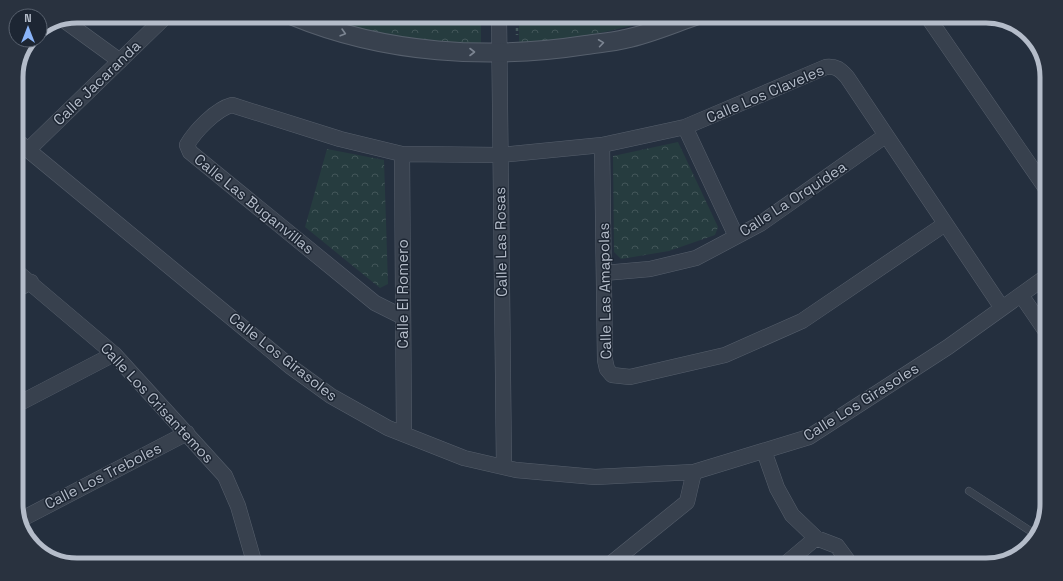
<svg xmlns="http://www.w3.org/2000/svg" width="1063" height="581" font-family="'Space Grotesk',sans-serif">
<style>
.park{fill:url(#park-crowns)}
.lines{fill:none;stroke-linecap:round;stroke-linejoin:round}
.service-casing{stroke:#565f6c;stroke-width:8}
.minor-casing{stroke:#565f6c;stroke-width:16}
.tertiary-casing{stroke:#565f6c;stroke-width:20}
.path{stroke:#44595c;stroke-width:2.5;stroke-dasharray:3 3;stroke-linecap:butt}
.service{stroke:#38414e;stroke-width:7}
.minor{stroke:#38414e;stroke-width:15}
.tertiary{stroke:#38414e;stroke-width:18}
.oneway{stroke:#7c8592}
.labels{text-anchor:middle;stroke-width:3;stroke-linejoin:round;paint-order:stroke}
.street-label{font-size:15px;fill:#b4bcc9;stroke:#1d2633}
.rim{fill:none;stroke:#b4bcc9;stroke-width:5}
</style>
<defs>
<pattern id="park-crowns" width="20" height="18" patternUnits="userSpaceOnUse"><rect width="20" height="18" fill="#263c3f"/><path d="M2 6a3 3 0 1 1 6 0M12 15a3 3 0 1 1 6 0" fill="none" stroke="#435659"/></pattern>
</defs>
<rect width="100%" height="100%" fill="#242f3e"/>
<path class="park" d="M 313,16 L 481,16 L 481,46 L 439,45 L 368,31 Z
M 519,16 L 662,16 C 615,32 569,41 519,43 Z
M 678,142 L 718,227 L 715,235 L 669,251 L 621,259 L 614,252 L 613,156 Z
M 327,149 L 384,160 L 388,284 L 380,288 L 305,227 Z"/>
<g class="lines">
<g class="service-casing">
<path id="service" d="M 969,491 L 1038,536"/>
</g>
<g class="minor-casing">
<path id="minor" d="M 499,16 L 504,467
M 927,16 L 1047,190
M 65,21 L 120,61
M 685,127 L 736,236
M 16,140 L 291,367 L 331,396 L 388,428 L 464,458 L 516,470 L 595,477 L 694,472 L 809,437 L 948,347 L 1047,276
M 602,145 L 605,360 L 607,369 L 612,375 L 630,377 L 725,355 L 802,321 L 945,224
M 28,150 L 166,16
M 402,154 L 404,434
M 16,271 L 114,354 L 225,476 L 238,506 L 255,565
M 604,273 L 650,269 L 696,258 L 760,224 L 885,136
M 16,290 L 31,282
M 1021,295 L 1047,333
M 403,317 L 375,303 L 190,152 L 187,145 C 195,131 216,109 232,105 L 340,139 L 402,154 L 500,155 L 602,145 L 685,127 L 826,67 C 836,66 840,69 847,77 L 1002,308
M 16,405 L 114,354
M 764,451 L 777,488 L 792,515 L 816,538 L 837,546 L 851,565
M 20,520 L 187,433
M 609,565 L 687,502 L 694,472
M 784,565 L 816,538"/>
</g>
<g class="tertiary-casing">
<path id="tertiary" d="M 293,16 C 385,54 489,60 586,45 C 599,43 613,42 625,39 C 649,34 672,24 695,16"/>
</g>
<path class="path" d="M 517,16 L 517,35"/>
<use href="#service" class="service"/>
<use href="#minor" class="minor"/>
<use href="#tertiary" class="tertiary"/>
</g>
<defs><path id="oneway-chevron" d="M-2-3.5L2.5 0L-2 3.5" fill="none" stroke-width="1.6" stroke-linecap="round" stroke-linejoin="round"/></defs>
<g class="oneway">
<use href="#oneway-chevron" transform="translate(343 33) rotate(16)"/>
<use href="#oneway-chevron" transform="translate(601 43) rotate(-8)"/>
<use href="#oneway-chevron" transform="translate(472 52)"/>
</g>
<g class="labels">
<g class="street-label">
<text transform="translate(97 83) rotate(-44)" y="5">Calle Jacaranda</text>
<text transform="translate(765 94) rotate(-23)" y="5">Calle Los Claveles</text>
<text transform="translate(793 199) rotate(-33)" y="5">Calle La Orquidea</text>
<text transform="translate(254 204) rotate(39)" y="5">Calle Las Buganvillas</text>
<text transform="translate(501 242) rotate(-91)" y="5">Calle Las Rosas</text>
<text transform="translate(605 291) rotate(-91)" y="5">Calle Las Amapolas</text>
<text transform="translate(403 294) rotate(-90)" y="5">Calle El Romero</text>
<text transform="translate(283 357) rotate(38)" y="5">Calle Los Girasoles</text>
<text transform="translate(861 402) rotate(-32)" y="5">Calle Los Girasoles</text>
<text transform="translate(157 403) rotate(47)" y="5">Calle Los Crisantemos</text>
<text transform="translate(103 476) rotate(-27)" y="5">Calle Los Treboles</text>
</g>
</g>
<path d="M0 0H1063V581H0ZM77 23H986A54 54 0 0 1 1040 77V504A54 54 0 0 1 986 558H77A54 54 0 0 1 23 504V77A54 54 0 0 1 77 23Z" fill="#29323f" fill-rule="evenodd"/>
<path class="rim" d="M77 23H986A54 54 0 0 1 1040 77V504A54 54 0 0 1 986 558H77A54 54 0 0 1 23 504V77A54 54 0 0 1 77 23Z"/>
<g transform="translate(28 28)"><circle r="19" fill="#1d2633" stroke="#59626f"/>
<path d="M0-3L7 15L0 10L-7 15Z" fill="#8ab4f8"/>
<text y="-6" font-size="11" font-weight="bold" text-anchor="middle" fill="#b4bcc9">N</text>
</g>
</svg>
